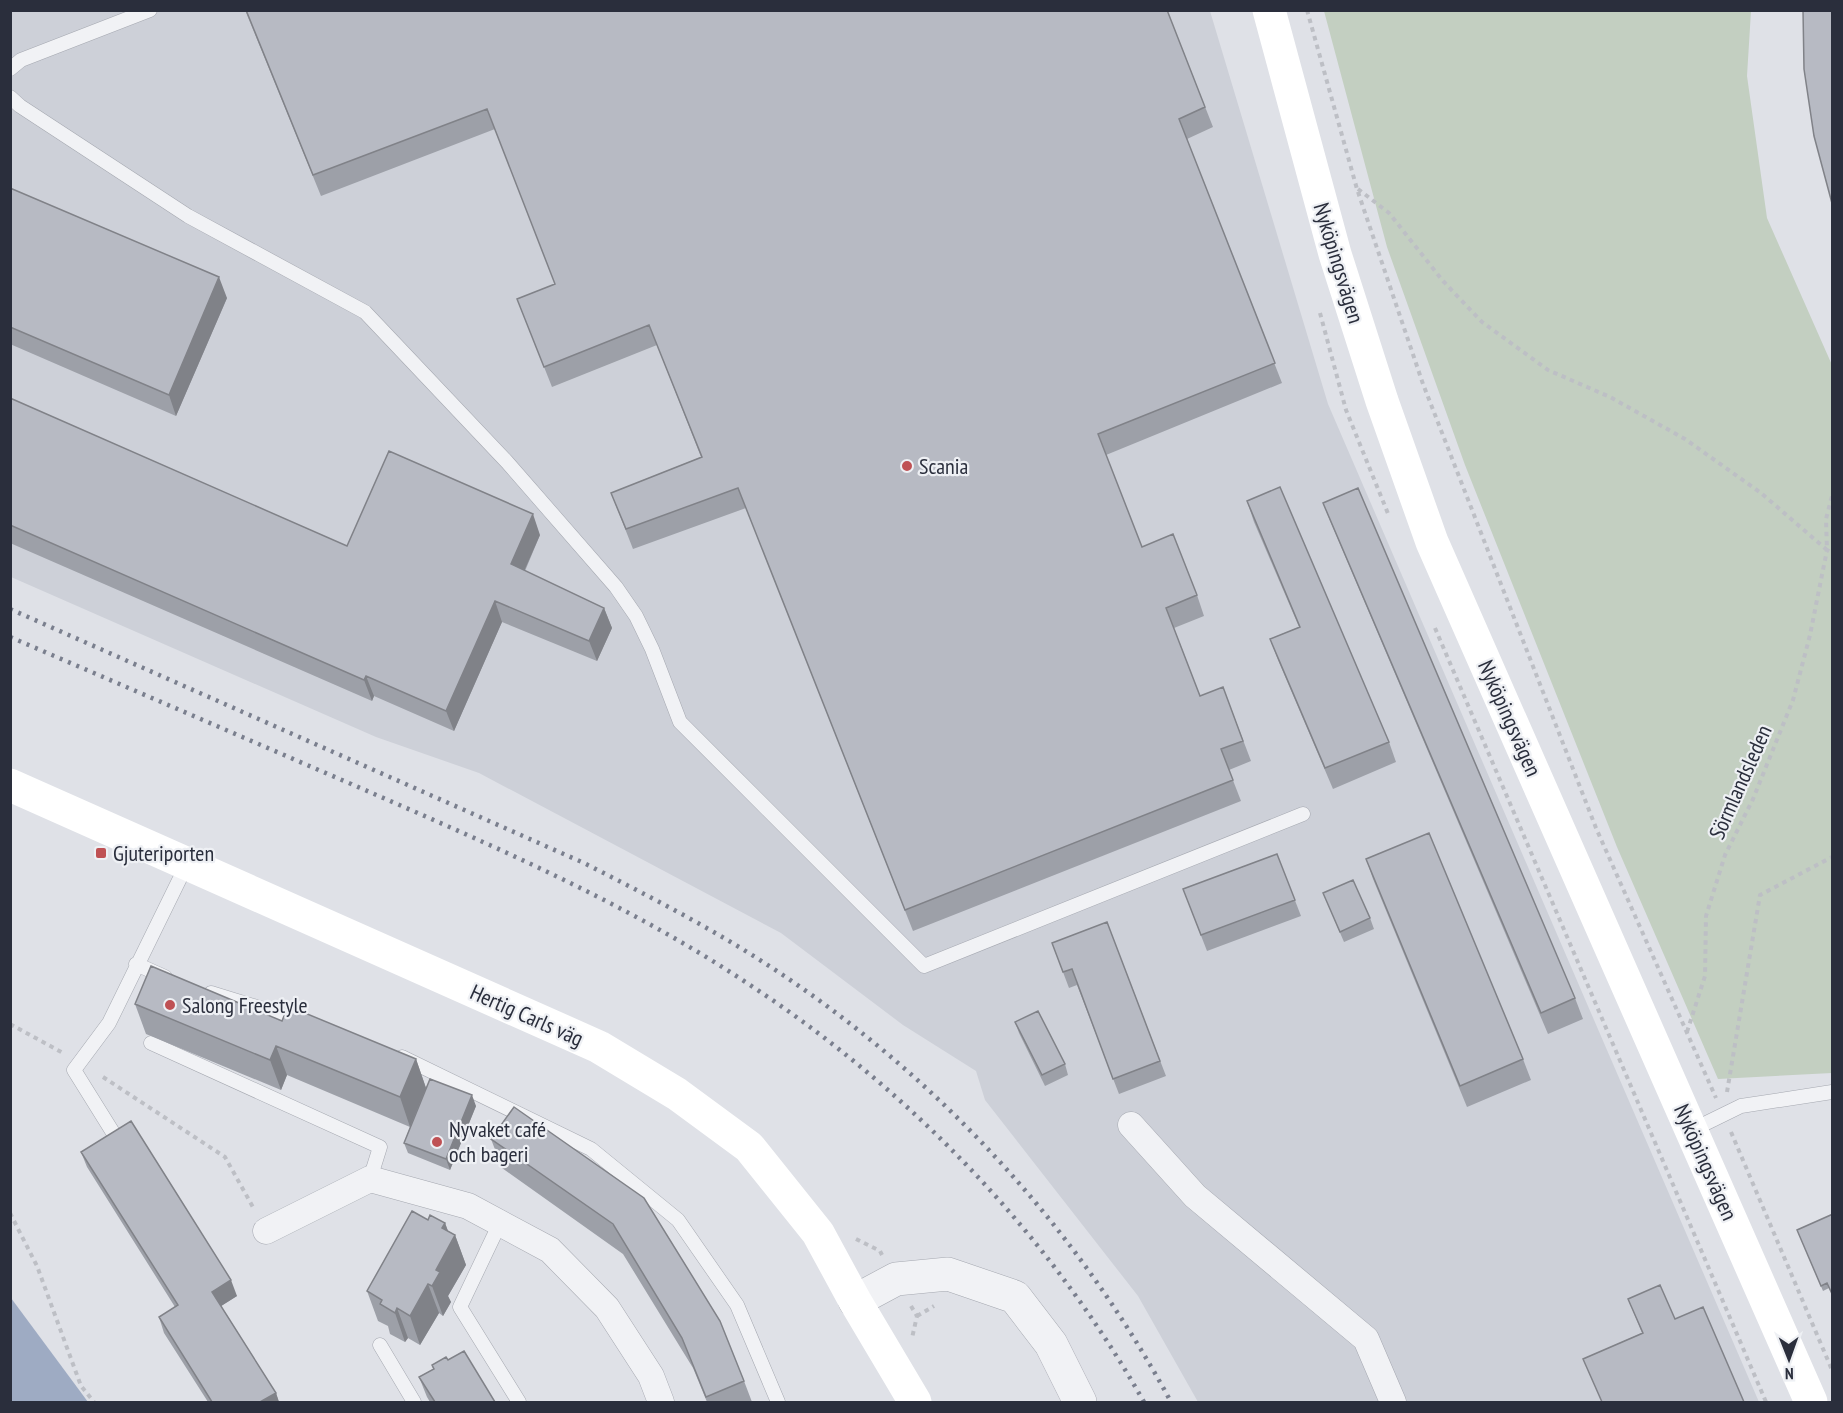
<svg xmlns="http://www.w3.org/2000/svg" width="1843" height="1413" font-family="'PT Sans Narrow',sans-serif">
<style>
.built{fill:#cdd0d8}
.green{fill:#c3cfc1}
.water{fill:#9eabc3}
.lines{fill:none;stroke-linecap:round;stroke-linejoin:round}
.service-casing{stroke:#a5a8b0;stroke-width:15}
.minor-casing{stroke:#a5a8b0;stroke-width:27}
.tertiary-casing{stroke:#a5a8b0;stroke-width:34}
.path{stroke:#bdbfc5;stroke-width:4;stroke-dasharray:4.5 4.5;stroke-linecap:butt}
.service{stroke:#f1f2f5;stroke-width:14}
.minor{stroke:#f1f2f5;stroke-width:26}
.tertiary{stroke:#f1f2f5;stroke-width:33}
.secondary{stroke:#fff;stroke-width:33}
.rail{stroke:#7a7f8e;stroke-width:4.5;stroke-dasharray:3 6;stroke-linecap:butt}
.wall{fill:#9da0a8}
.shaded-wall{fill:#808288}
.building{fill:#b7bac3;stroke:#808288;stroke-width:1.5}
.poi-dot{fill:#bf5154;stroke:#eef0f4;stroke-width:2}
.labels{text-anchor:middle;stroke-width:4.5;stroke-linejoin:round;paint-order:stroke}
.street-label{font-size:22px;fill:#2a2e3c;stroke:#eef0f4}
.poi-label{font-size:22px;fill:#2a2e3c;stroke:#eef0f4;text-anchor:start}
</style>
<rect width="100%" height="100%" fill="#dfe1e7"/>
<path class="built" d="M 11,11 L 1210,11 L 1328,404 L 1759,1402 L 1198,1402 L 1138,1296 L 985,1100 L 976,1071 L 903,1025 L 781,933 L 479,773 L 376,737 L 11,577 Z"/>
<path class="green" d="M 1324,11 L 1751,11 L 1747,76 L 1767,218 L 1832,365 L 1832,1073 L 1718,1079 L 1617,847 L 1465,465 L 1387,247 Z"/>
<path class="water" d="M 11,1298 L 88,1402 L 11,1402 Z"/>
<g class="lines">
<g class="service-casing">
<path id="service" d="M 10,69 L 21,60 L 150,10
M 10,97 L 20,106 L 188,216 L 365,312 L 507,462 L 616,587 L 636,616 L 652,649 L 680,722 L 924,966 L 1303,814
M 136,964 L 165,977
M 211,993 L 299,1020
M 151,1043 L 380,1147 L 370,1179
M 402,1057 L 591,1149 L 678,1220 L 737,1305 L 778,1402
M 1692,1130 L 1741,1106 L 1832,1092
M 112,1131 L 74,1070 L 109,1023 L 187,864
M 500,1223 L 460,1307 L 519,1402
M 380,1345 L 414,1402"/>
</g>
<g class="minor-casing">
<path id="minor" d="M 1131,1125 L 1195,1196 L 1366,1339 L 1393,1402
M 266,1231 L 370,1179 L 468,1206 L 550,1250 L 607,1308 L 651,1376 L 661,1402"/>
</g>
<g class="tertiary-casing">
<path id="tertiary" d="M 855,1301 L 896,1279 L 948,1274 L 1015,1297 L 1051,1344 L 1080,1402"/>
</g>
<path class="path" d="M 1307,10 L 1357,189 L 1423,384 L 1596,828 L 1716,1098
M 1358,189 L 1389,213 L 1443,281 L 1482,322 L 1548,370 L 1610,397 L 1685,439 L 1761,493 L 1827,550 L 1826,519 L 1832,496
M 1320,313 L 1346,410 L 1389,516
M 1435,628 L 1766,1402
M 10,1024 L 63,1053
M 1687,1032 L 1705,976 L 1706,916 L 1725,855 L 1753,799 L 1793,700 L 1810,635 L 1827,550 L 1832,553
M 103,1077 L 225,1157 L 254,1209
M 1727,1092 L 1760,895 L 1832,857
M 1731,1132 L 1832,1370
M 10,1213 L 37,1266 L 81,1386 L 94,1402
M 856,1239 L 880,1251 L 882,1255
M 911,1306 L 917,1316 L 912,1338
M 917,1316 L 934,1306"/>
<use href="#service" class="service"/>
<use href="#minor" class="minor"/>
<use href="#tertiary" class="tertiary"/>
<path class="secondary" d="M 1269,10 L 1335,254 L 1382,401 L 1432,542 L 1811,1402
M 10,785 L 599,1047 L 677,1094 L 749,1147 L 818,1233 L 855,1301 L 915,1402"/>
<path class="rail" d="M 10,609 L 584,863 C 631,887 678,911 724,938 C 911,1048 1068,1211 1171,1402
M 10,637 C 129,688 247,739 365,790 C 496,847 628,904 747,983 C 909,1089 1049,1234 1144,1402"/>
</g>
<path class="wall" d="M 245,10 L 1167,10 L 1213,127 L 1187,139 L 1282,383 L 1106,455 L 1142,547 L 1197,595 L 1204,616 L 1174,628 L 1200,696 L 1223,687 L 1251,761 L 1229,770 L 1241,801 L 913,931 L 746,508 L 633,549 L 611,493 L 701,457 L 657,345 L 552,387 L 517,299 L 555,284 L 495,129 L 321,196 Z
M 10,188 L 227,298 L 176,416 L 10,344 Z
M 10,398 L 347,546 L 540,535 L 525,571 L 604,608 L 612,628 L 597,661 L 502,622 L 454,731 L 374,696 L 372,701 L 10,543 Z
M 1247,501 L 1389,742 L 1396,762 L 1333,789 L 1278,660 L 1270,639 L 1299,627 L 1254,522 Z
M 1323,503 L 1575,998 L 1583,1019 L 1548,1034 L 1331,523 Z
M 1277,854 L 1301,916 L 1207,951 L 1183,889 Z
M 1366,859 L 1523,1059 L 1531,1080 L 1467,1107 L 1373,879 Z
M 1323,893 L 1370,918 L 1374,929 L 1344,942 Z
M 1107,922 L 1166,1076 L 1119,1094 L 1077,985 L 1069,988 L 1052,943 Z
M 135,1004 L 282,1021 L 416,1059 L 426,1088 L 476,1106 L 450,1170 L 408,1153 L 404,1143 L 410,1127 L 287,1075 L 281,1090 L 146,1034 Z
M 1015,1022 L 1065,1064 L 1068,1075 L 1045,1086 L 1019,1033 Z
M 514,1107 L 744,1381 L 752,1402 L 707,1402 L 693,1368 L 623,1254 L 502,1168 L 491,1139 Z
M 81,1152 L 237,1296 L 221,1306 L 276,1393 L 279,1402 L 208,1402 L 164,1333 L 159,1317 L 175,1307 L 87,1167 Z
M 1833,1214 L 1829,1288 L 1823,1291 L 1797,1230 Z
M 428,1220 L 445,1223 L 448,1231 L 455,1235 L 466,1265 L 448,1296 L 451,1302 L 443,1316 L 439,1313 L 420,1345 L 408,1338 L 405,1342 L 390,1334 L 388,1326 L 378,1321 L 367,1291 Z
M 1628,1299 L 1675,1319 L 1744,1402 L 1602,1402 L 1583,1359 L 1642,1333 Z
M 448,1360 L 495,1402 L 430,1402 L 427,1397 L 419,1377 L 433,1369 L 432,1365 Z"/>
<path class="shaded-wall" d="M 219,277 L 227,298 L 176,416 L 169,395 Z
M 533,514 L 540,535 L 518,585 L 511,564 Z
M 495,601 L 502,622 L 454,731 L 446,711 Z
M 604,608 L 612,628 L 597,661 L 589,641 Z
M 366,676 L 374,696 L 372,701 L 364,680 Z
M 276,1046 L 287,1075 L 281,1090 L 270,1060 Z
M 416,1059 L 426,1088 L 410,1127 L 400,1097 Z
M 472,1095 L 476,1106 L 450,1170 L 446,1159 Z
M 445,1223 L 452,1242 L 455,1235 L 466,1265 L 448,1296 L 451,1302 L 443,1316 L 432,1286 L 442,1228 Z
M 231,1280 L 237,1296 L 218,1308 L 212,1292 Z
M 428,1284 L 439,1313 L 420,1345 L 410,1316 Z
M 397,1308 L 408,1338 L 405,1342 L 395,1313 Z
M 276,1393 L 279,1402 L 260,1402 Z"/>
<path class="building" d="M 246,10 L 1167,10 L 1205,107 L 1179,119 L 1275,363 L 1098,434 L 1142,547 L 1173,534 L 1197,595 L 1166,608 L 1200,696 L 1223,687 L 1243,741 L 1221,749 L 1233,780 L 905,910 L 738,488 L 626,529 L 611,493 L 702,457 L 649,325 L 544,367 L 517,299 L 555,284 L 487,109 L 313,175 Z
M 1803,10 L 1833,10 L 1833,207 L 1814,136 L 1804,69 Z
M 10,188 L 219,277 L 169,395 L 10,327 Z
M 10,398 L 347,546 L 389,451 L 533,514 L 511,564 L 604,608 L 589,641 L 495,601 L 446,711 L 366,676 L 364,680 L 10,525 Z
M 1280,487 L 1389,742 L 1325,768 L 1270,639 L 1300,627 L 1247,501 Z
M 1358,488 L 1575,998 L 1541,1013 L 1323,503 Z
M 1429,833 L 1523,1059 L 1460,1086 L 1366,859 Z
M 1277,854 L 1295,900 L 1201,935 L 1183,889 Z
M 1353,880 L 1370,918 L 1340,932 L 1323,893 Z
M 1107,922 L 1160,1061 L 1113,1079 L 1072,969 L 1063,972 L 1052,943 Z
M 151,966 L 282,1021 L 288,1006 L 416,1059 L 400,1097 L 276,1046 L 270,1060 L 135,1004 Z
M 1038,1011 L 1065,1064 L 1042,1075 L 1015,1022 Z
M 430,1079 L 472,1095 L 446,1159 L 404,1143 Z
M 514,1107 L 644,1198 L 720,1321 L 744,1381 L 706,1397 L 682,1338 L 613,1224 L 491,1139 Z
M 131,1121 L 231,1280 L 212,1292 L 276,1393 L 260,1402 L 212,1402 L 159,1317 L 178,1305 L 81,1152 Z
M 412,1211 L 428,1220 L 430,1215 L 445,1223 L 442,1228 L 455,1235 L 436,1270 L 440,1272 L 432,1286 L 428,1284 L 410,1316 L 397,1308 L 395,1313 L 380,1304 L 382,1300 L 367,1291 Z
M 1833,1214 L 1833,1296 L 1827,1283 L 1821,1286 L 1797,1230 Z
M 1660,1285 L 1675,1319 L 1703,1307 L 1744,1402 L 1602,1402 L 1583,1359 L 1643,1333 L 1628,1299 Z
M 464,1351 L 495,1402 L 435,1402 L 419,1377 L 434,1369 L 432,1365 L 446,1357 L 448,1360 Z"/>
<g class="poi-dot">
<circle cx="907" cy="466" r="6"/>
<rect x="95" y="847" width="12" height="12" rx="3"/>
<circle cx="170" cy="1005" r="6"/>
<circle cx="437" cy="1142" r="6"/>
</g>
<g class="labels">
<g class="street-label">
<text transform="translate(1339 263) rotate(73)" y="8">Nyköpingsvägen</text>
<text transform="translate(1510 718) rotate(66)" y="8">Nyköpingsvägen</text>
<text transform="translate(1740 782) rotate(-66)" y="8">Sörmlandsleden</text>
<text transform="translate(527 1015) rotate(24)" y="8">Hertig Carls väg</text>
<text transform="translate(1706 1162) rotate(66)" y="8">Nyköpingsvägen</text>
</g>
<g class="poi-label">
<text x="919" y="474">Scania</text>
<text x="113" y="861">Gjuteriporten</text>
<text x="182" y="1013">Salong Freestyle</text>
<text x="449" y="1137">Nyvaket café<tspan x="449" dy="25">och bageri</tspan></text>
</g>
</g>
<rect width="1843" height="1413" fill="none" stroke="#2a2e3c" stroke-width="24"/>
<g transform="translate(1789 1359) rotate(179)" stroke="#eef0f4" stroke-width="4.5" paint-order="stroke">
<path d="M0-4.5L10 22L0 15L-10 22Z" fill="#2a2e3c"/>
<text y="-9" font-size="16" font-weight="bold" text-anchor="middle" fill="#2a2e3c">N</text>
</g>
</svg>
